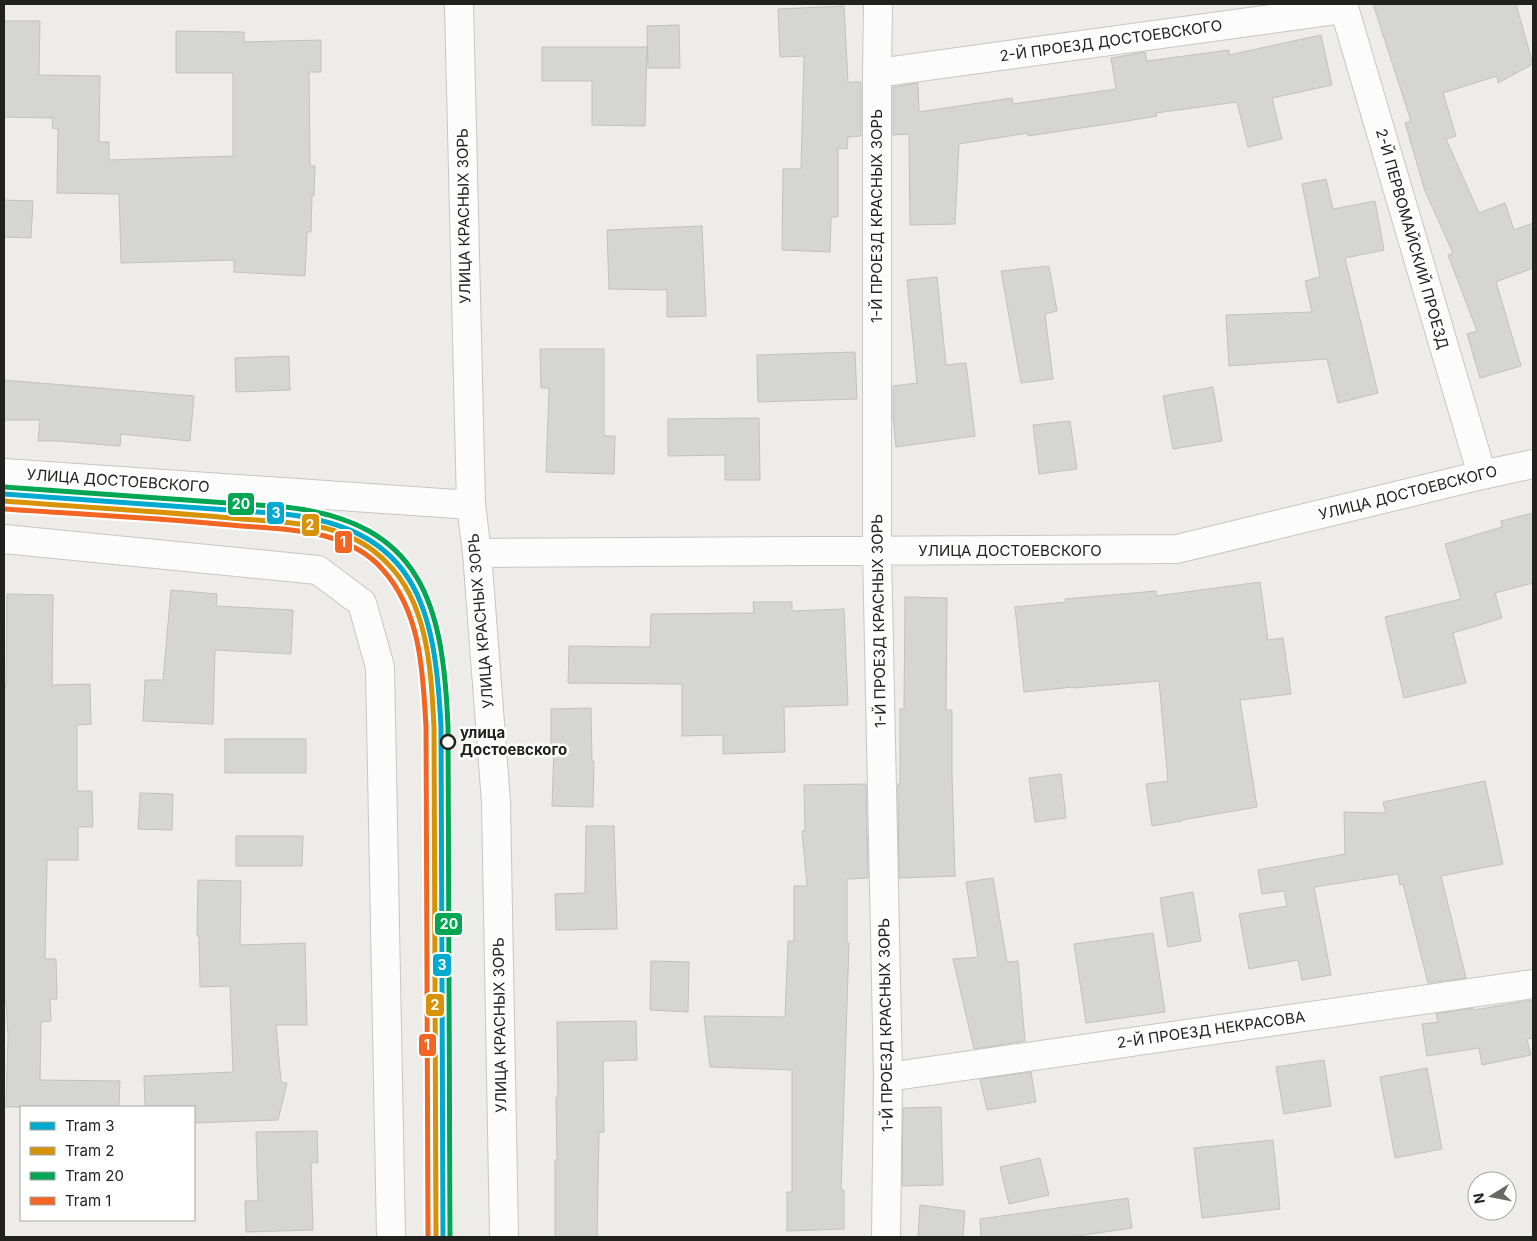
<svg xmlns="http://www.w3.org/2000/svg" width="1537" height="1241" font-family="Inter,sans-serif">
<style>
.building{fill:#d5d5d3;stroke:#c2c1bf}
.lines{fill:none;stroke-linecap:round;stroke-linejoin:round}
.minor-casing{stroke:#c6c6c4;stroke-width:30}
.minor{stroke:#fcfcfc;stroke-width:28}
.tram-1-casing{stroke:#fff;stroke-width:9}
.tram-2-casing{stroke:#fff;stroke-width:9}
.tram-3-casing{stroke:#fff;stroke-width:9}
.tram-4-casing{stroke:#fff;stroke-width:9}
.tram-1{stroke:#00a9ce;stroke-width:5}
.tram-2{stroke:#d79205;stroke-width:5}
.tram-3{stroke:#00a651;stroke-width:5}
.tram-4{stroke:#f26522;stroke-width:5}
.stop-dot{fill:#fff;stroke:#21211f;stroke-width:2.5}
.labels{text-anchor:middle;stroke-width:5;stroke-linejoin:round;paint-order:stroke}
.street-label{font-size:15px;fill:#21211f;stroke:#fff}
.stop-label{font-size:15px;font-weight:bold;fill:#21211f;stroke:#fff;text-anchor:start}
.line-badge{stroke:#fff;stroke-width:2}
.badge-label{font-size:14px;text-anchor:middle;font-weight:bold;fill:#fff}
</style>
<rect width="100%" height="100%" fill="#edece9"/>
<path class="building" d="M 1373,4 L 1516,4 L 1533,64 L 1498,83 L 1497,76 L 1443,93 L 1456,136 L 1446,139 L 1479,213 L 1505,203 L 1514,230 L 1533,223 L 1533,268 L 1496,282 L 1521,366 L 1480,378 L 1467,334 L 1477,331 L 1448,255 L 1453,253 L 1425,191 L 1405,123 L 1411,121 Z
M 844,6 L 848,82 L 861,82 L 861,136 L 848,137 L 847,149 L 838,148 L 838,217 L 831,217 L 830,252 L 782,250 L 783,169 L 801,169 L 804,56 L 780,57 L 778,9 Z
M 4,21 L 40,21 L 39,75 L 100,76 L 99,142 L 109,142 L 109,160 L 233,156 L 233,73 L 176,73 L 176,31 L 244,32 L 244,42 L 321,40 L 321,72 L 309,72 L 310,166 L 315,166 L 314,196 L 312,196 L 311,232 L 307,232 L 305,276 L 234,272 L 234,260 L 121,263 L 119,194 L 57,193 L 58,129 L 52,128 L 53,118 L 4,117 Z
M 679,25 L 680,68 L 648,68 L 647,26 Z
M 1321,35 L 1332,85 L 1272,98 L 1282,139 L 1248,147 L 1237,102 L 1156,113 L 1157,116 L 1127,121 L 1028,136 L 1028,133 L 959,144 L 955,224 L 910,225 L 909,134 L 893,135 L 893,87 L 918,83 L 919,112 L 1012,98 L 1013,104 L 1116,89 L 1111,58 L 1145,52 L 1147,61 L 1229,50 L 1229,55 Z
M 542,47 L 647,47 L 645,126 L 592,125 L 592,81 L 542,81 Z
M 1326,179 L 1333,209 L 1375,201 L 1384,250 L 1345,258 L 1378,393 L 1338,403 L 1327,359 L 1229,366 L 1226,315 L 1312,312 L 1305,281 L 1320,277 L 1302,184 Z
M 4,200 L 33,201 L 31,238 L 4,237 Z
M 702,226 L 706,316 L 667,317 L 667,290 L 609,289 L 607,230 Z
M 1049,266 L 1057,311 L 1045,314 L 1053,379 L 1021,383 L 1001,271 Z
M 937,277 L 946,365 L 966,363 L 975,436 L 896,447 L 893,418 L 893,386 L 917,383 L 907,280 Z
M 540,349 L 604,349 L 604,436 L 615,436 L 614,474 L 546,472 L 549,388 L 541,388 Z
M 855,352 L 857,399 L 758,402 L 757,355 Z
M 289,356 L 290,390 L 236,392 L 235,358 Z
M 4,380 L 194,396 L 190,441 L 121,434 L 120,446 L 57,441 L 38,441 L 40,420 L 4,420 Z
M 1213,387 L 1222,441 L 1173,449 L 1163,396 Z
M 759,418 L 760,480 L 725,480 L 725,455 L 668,456 L 668,419 Z
M 1070,421 L 1077,469 L 1039,474 L 1033,425 Z
M 1533,513 L 1533,583 L 1495,593 L 1502,618 L 1453,633 L 1466,683 L 1404,698 L 1385,617 L 1461,599 L 1445,544 L 1502,527 L 1501,521 Z
M 1260,582 L 1268,640 L 1283,638 L 1291,694 L 1240,700 L 1257,807 L 1182,820 L 1182,821 L 1152,826 L 1146,784 L 1168,781 L 1159,681 L 1073,688 L 1073,687 L 1024,692 L 1015,607 L 1066,602 L 1065,599 L 1156,591 L 1156,596 Z
M 171,590 L 217,594 L 216,606 L 293,610 L 291,654 L 215,650 L 213,724 L 143,721 L 145,680 L 163,680 Z
M 7,594 L 53,595 L 52,685 L 90,684 L 91,724 L 77,725 L 77,791 L 92,791 L 93,827 L 78,827 L 78,860 L 47,860 L 45,959 L 56,959 L 57,999 L 50,999 L 51,1021 L 41,1022 L 40,1080 L 120,1081 L 119,1107 L 6,1107 L 8,1036 L 6,1001 L 4,1001 L 4,686 L 6,686 Z
M 905,597 L 947,598 L 946,710 L 952,710 L 952,773 L 955,876 L 899,878 L 898,784 L 900,784 L 900,709 L 904,709 Z
M 753,602 L 792,602 L 792,611 L 844,609 L 848,705 L 784,707 L 785,752 L 723,754 L 723,735 L 682,736 L 682,684 L 568,683 L 569,646 L 650,647 L 651,614 L 754,613 Z
M 591,708 L 592,761 L 594,761 L 593,807 L 552,806 L 554,748 L 551,748 L 551,709 Z
M 225,739 L 306,739 L 306,773 L 225,773 Z
M 1061,774 L 1066,818 L 1035,822 L 1029,778 Z
M 1485,781 L 1503,864 L 1441,876 L 1466,978 L 1428,983 L 1403,884 L 1400,885 L 1398,874 L 1314,887 L 1331,975 L 1302,980 L 1298,960 L 1249,969 L 1239,914 L 1287,906 L 1284,891 L 1262,894 L 1258,870 L 1345,854 L 1344,812 L 1386,813 L 1383,802 Z
M 866,784 L 868,878 L 847,879 L 847,943 L 849,943 L 841,1190 L 844,1190 L 844,1229 L 787,1231 L 787,1192 L 792,1192 L 792,1070 L 710,1067 L 704,1016 L 785,1017 L 788,941 L 794,941 L 794,886 L 807,886 L 802,831 L 805,831 L 804,785 Z
M 140,793 L 173,794 L 172,830 L 138,829 Z
M 586,826 L 614,826 L 617,929 L 556,930 L 555,894 L 585,893 Z
M 236,836 L 303,836 L 302,866 L 236,866 Z
M 993,878 L 1007,962 L 1018,961 L 1025,1041 L 974,1049 L 953,959 L 978,957 L 966,882 Z
M 198,880 L 241,881 L 240,945 L 305,943 L 307,1025 L 276,1025 L 281,1082 L 287,1083 L 278,1120 L 194,1123 L 194,1107 L 145,1107 L 144,1076 L 233,1072 L 230,986 L 200,987 L 199,936 L 197,936 Z
M 1193,892 L 1201,941 L 1168,947 L 1160,898 Z
M 1153,933 L 1165,1012 L 1086,1023 L 1074,944 Z
M 651,961 L 689,962 L 688,1012 L 650,1010 Z
M 1533,1000 L 1533,1038 L 1527,1039 L 1531,1055 L 1482,1065 L 1479,1048 L 1427,1056 L 1422,1024 L 1438,1022 L 1436,1014 L 1473,1008 L 1474,1010 Z
M 636,1021 L 637,1060 L 603,1061 L 604,1132 L 599,1132 L 597,1237 L 555,1237 L 555,1160 L 557,1160 L 556,1097 L 558,1097 L 557,1022 Z
M 1324,1060 L 1331,1106 L 1284,1114 L 1276,1067 Z
M 1427,1068 L 1442,1149 L 1395,1158 L 1380,1077 Z
M 1031,1072 L 1036,1102 L 987,1110 L 980,1079 Z
M 941,1107 L 943,1185 L 902,1186 L 903,1108 Z
M 317,1131 L 318,1163 L 311,1163 L 313,1230 L 246,1232 L 245,1201 L 258,1201 L 256,1132 Z
M 1273,1140 L 1280,1209 L 1202,1218 L 1194,1148 Z
M 1040,1158 L 1049,1195 L 1009,1204 L 1000,1167 Z
M 1128,1198 L 1132,1228 L 1070,1237 L 981,1237 L 980,1219 Z
M 920,1205 L 965,1211 L 963,1237 L 918,1237 Z"/>
<g class="lines">
<g class="minor-casing">
<path id="minor" d="M 459,4 L 471,505 L 477,553 L 496,802 L 504,1237
M 878,4 L 877,73 L 877,551 L 888,1077 L 886,1237
M 1343,4 L 1482,475
M 877,73 L 1344,9
M 4,473 L 471,505
M 4,539 L 318,570 L 362,603 L 380,667 L 391,1237
M 477,553 L 1177,549 L 1482,475 L 1533,464
M 888,1077 L 1533,984"/>
</g>
<use href="#minor" class="minor"/>
<g class="tram-1-casing">
<path id="tram-1" d="M 4,494 L 284,514 C 418,529 435,609 441,727 L 443,1237"/>
</g>
<g class="tram-2-casing">
<path id="tram-2" d="M 4,501 C 79,507 155,511 231,518 C 262,521 294,521 325,528 C 348,534 371,546 387,563 C 429,604 431,673 434,727 L 436,1237"/>
</g>
<g class="tram-3-casing">
<path id="tram-3" d="M 4,487 L 285,507 C 423,522 443,605 448,727 L 450,1237"/>
</g>
<g class="tram-4-casing">
<path id="tram-4" d="M 4,509 C 79,514 155,518 231,525 C 262,528 294,528 325,536 C 346,542 369,553 383,570 C 421,612 423,673 426,727 L 428,1237"/>
</g>
<use href="#tram-1" class="tram-1"/>
<use href="#tram-2" class="tram-2"/>
<use href="#tram-3" class="tram-3"/>
<use href="#tram-4" class="tram-4"/>
</g>
<circle class="stop-dot" cx="448" cy="742" r="7"/>
<g class="labels">
<g class="street-label">
<text transform="translate(1111 41) rotate(-8)" y="5">2-Й ПРОЕЗД ДОСТОЕВСКОГО</text>
<text transform="translate(464 216) rotate(-91)" y="5">УЛИЦА КРАСНЫХ ЗОРЬ</text>
<text transform="translate(877 216) rotate(-90)" y="5">1-Й ПРОЕЗД КРАСНЫХ ЗОРЬ</text>
<text transform="translate(1412 239) rotate(74)" y="5">2-Й ПЕРВОМАЙСКИЙ ПРОЕЗД</text>
<text transform="translate(118 481) rotate(4)" y="5">УЛИЦА ДОСТОЕВСКОГО</text>
<text transform="translate(1408 493) rotate(-14)" y="5">УЛИЦА ДОСТОЕВСКОГО</text>
<text x="1010" y="556">УЛИЦА ДОСТОЕВСКОГО</text>
<text transform="translate(481 621) rotate(-95)" y="5">УЛИЦА КРАСНЫХ ЗОРЬ</text>
<text transform="translate(879 621) rotate(-91)" y="5">1-Й ПРОЕЗД КРАСНЫХ ЗОРЬ</text>
<text transform="translate(500 1025) rotate(-91)" y="5">УЛИЦА КРАСНЫХ ЗОРЬ</text>
<text transform="translate(886 1025) rotate(-91)" y="5">1-Й ПРОЕЗД КРАСНЫХ ЗОРЬ</text>
<text transform="translate(1211 1030) rotate(-8)" y="5">2-Й ПРОЕЗД НЕКРАСОВА</text>
</g>
<g class="stop-label">
<text x="460" y="738">улица<tspan x="460" dy="17">Достоевского</tspan></text>
</g>
</g>
<g class="line-badge">
<rect x="227" y="492" width="28" height="24" rx="5" fill="#00a651"/>
<rect x="266" y="501" width="19" height="24" rx="5" fill="#00a9ce"/>
<rect x="301" y="513" width="19" height="24" rx="5" fill="#d79205"/>
<rect x="334" y="530" width="19" height="24" rx="5" fill="#f26522"/>
<rect x="434" y="912" width="29" height="24" rx="5" fill="#00a651"/>
<rect x="432" y="953" width="20" height="24" rx="5" fill="#00a9ce"/>
<rect x="425" y="993" width="20" height="24" rx="5" fill="#d79205"/>
<rect x="418" y="1033" width="19" height="24" rx="5" fill="#f26522"/>
</g>
<g class="badge-label">
<text x="241" y="509">20</text>
<text x="276" y="518">3</text>
<text x="310" y="530">2</text>
<text x="343" y="547">1</text>
<text x="449" y="929">20</text>
<text x="442" y="970">3</text>
<text x="435" y="1010">2</text>
<text x="427" y="1050">1</text>
</g>
<rect width="1537" height="1241" fill="none" stroke="#21211f" stroke-width="10"/>
<rect x="20" y="1106" width="175" height="115" fill="#ffffff" stroke="#a6a6a5"/>
<rect x="30" y="1122" width="25" height="8" fill="#00a9ce" stroke="#a6a6a5"/>
<text x="65" y="1131" font-size="15" fill="#21211f">Tram 3</text>
<rect x="30" y="1147" width="25" height="8" fill="#d79205" stroke="#a6a6a5"/>
<text x="65" y="1156" font-size="15" fill="#21211f">Tram 2</text>
<rect x="30" y="1172" width="25" height="8" fill="#00a651" stroke="#a6a6a5"/>
<text x="65" y="1181" font-size="15" fill="#21211f">Tram 20</text>
<rect x="30" y="1197" width="25" height="8" fill="#f26522" stroke="#a6a6a5"/>
<text x="65" y="1206" font-size="15" fill="#21211f">Tram 1</text>
<g transform="translate(1492 1196) rotate(260)"><circle r="24" fill="#ffffff" stroke="#a6a6a5"/>
<path d="M0-4L9 19L0 12L-9 19Z" fill="#686866"/>
<text y="-8" font-size="14" font-weight="bold" text-anchor="middle" fill="#21211f">N</text>
</g>
</svg>
